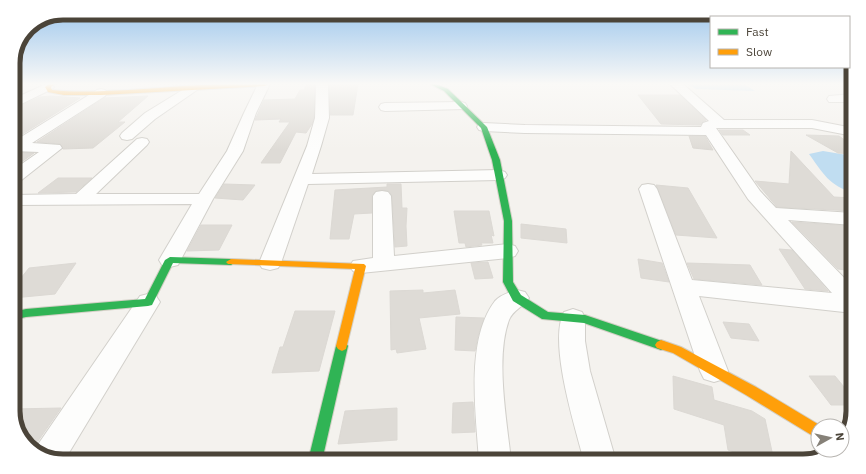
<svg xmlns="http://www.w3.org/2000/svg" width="866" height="474" font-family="'IBM Plex Sans',sans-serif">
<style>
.water{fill:#c0ddf1}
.building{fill:#dedbd6;stroke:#dcd9d4}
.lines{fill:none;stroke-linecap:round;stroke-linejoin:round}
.street-casing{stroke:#d2d0cb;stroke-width:2}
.fast-casing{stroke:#d3cfc5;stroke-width:2}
.slow-casing{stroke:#d3cfc5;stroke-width:2}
.street{fill:#fdfdfc;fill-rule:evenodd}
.fast{fill:#30b455;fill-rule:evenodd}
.slow{fill:#ff9f0a;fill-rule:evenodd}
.rim{fill:none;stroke:#4b4439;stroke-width:5}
</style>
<rect width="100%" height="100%" fill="#f4f2ee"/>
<path class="water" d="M 679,84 L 744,84 L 755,91 L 696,89 L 689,85 Z
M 823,151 L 853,156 L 853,192 C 830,187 822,172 809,154 Z"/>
<path class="building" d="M 307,84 L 315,84 L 314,118 L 312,124 L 306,133 L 296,132 L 280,163 L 261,163 L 290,122 L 279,122 L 281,119 L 255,120 L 264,100 L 295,99 L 300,90 L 304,90 Z
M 329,84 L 358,84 L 353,115 L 330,115 Z
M 638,95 L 680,95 L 706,120 L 703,122 L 700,125 L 661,124 Z
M 51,96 L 80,98 L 13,140 L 13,109 L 40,97 Z
M 148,96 L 118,122 L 125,122 L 93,148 L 63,149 L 60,144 L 37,142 L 104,98 Z
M 719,130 L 743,130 L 750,135 L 723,135 Z
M 806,135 L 839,136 L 853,146 L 853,154 L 838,153 Z
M 689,136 L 705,136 L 713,150 L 693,148 Z
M 791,151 L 834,197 L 853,198 L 853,211 L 777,207 L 755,181 L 789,184 Z
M 13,152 L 34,153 L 13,168 Z
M 58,178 L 92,178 L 76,192 L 38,193 Z
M 224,184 L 255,185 L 243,200 L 215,198 Z
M 387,184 L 401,184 L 402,208 L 407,208 L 406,226 L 407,246 L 395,247 L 392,196 L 389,191 L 382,190 L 376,191 L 372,195 L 372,213 L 354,214 L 349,239 L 330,239 L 335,190 L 387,187 Z
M 656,185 L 688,188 L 717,238 L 676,235 Z
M 454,211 L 489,211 L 494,236 L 491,235 L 493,243 L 481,243 L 482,245 L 466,247 L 465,243 L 459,243 Z
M 792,222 L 853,226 L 853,271 L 838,269 Z
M 521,224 L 566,229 L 567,243 L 521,238 Z
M 201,225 L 232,225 L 219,250 L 187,251 Z
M 779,249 L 792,250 L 828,291 L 805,289 Z
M 638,259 L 662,263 L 669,282 L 641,278 Z
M 488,262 L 493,278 L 475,279 L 471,263 Z
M 76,263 L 55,294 L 13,298 L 13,288 L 29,268 Z
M 687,263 L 750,265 L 762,285 L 694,279 Z
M 423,290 L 423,293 L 455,290 L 460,314 L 419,318 L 426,349 L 397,353 L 396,349 L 391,350 L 390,291 Z
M 295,311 L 335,311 L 319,371 L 272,373 L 280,347 L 283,347 Z
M 456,317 L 484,318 L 478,336 L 475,351 L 455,350 Z
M 723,322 L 749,324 L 759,341 L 731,338 Z
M 673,376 L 712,387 L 714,400 L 752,411 L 765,419 L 774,461 L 762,461 L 728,450 L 724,425 L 674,409 Z
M 809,376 L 835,376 L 853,398 L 853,405 L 831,405 Z
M 473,402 L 475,432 L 452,433 L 453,403 Z
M 61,408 L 38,441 L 25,442 L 21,438 L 13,414 L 13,409 Z
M 397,408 L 397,440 L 338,444 L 345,411 Z"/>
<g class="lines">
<g class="street-casing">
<path id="street" d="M 49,84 L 54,87 L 52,89 L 13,108 L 13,99 L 44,85 Z
M 258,84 L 270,84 L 256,113 L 243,151 L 213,199 L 178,265 L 170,267 L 162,265 L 159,260 L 192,204 L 13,205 L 13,195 L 76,194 L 137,139 L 142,138 L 147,139 L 149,142 L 147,145 L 96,194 L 199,194 L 227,151 L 244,113 Z
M 316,84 L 328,84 L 329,118 L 321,146 L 312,174 L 499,170 L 505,172 L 507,175 L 505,178 L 499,180 L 308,184 L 281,263 L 278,268 L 270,270 L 262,268 L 259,263 L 307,146 L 315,118 Z
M 670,84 L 683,84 L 724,120 L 812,120 L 853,128 L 853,136 L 812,128 L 716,128 L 760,191 L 776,208 L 853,213 L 853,225 L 788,220 L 853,287 L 853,313 L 699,296 L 728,371 L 724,379 L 714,382 L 704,379 L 700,371 L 639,189 L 642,185 L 648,184 L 654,185 L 657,189 L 692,280 L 832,293 L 748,199 L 706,135 L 525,133 L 484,131 L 479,130 L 477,127 L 479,124 L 484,123 L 525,125 L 701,127 L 703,123 L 709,121 Z
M 193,85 L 197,86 L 199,88 L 197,90 L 155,119 L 132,139 L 127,140 L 122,139 L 120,136 L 122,133 L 145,113 L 189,86 Z
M 101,89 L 105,90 L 107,93 L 105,96 L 32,143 L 60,145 L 62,148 L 19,182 L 13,183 L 13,170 L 39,152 L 13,151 L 13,142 L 97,90 Z
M 853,94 L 853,102 L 829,102 L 827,99 L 829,96 Z
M 461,102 L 465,103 L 467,106 L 465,109 L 385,111 L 381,110 L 379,107 L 381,104 L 385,103 Z
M 382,191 L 388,192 L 391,196 L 394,256 L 508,244 L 515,246 L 518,251 L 515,256 L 508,258 L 361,273 L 353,271 L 350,266 L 353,261 L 373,258 L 373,196 L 376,192 Z
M 517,290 L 525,292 L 529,298 C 523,307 513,310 509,320 C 495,358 507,421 511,461 L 479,461 C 476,414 465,340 495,301 C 500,295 510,292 517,290 Z
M 148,294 L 156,296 L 160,302 L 64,461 L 38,454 L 34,451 L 37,446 L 140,296 Z
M 573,309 L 582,312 L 585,318 L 585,341 L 590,371 L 616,461 L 584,461 C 575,427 548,342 564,312 Z"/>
</g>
<g class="fast-casing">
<path id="fast" d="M 430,84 L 436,84 L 448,89 L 487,127 L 500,160 L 512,221 L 513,282 L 521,295 L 548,312 L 585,315 L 665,342 L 667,345 L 665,348 L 661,350 L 584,323 L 542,319 L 513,301 L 503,282 L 504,221 L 492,160 L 481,128 L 444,91 Z
M 170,257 L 231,259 L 236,262 L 231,265 L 173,263 L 152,305 L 148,306 L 26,317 L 13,320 L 13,312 L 26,309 L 145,299 L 165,260 Z
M 342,341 L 346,343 L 348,346 L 322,461 L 308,461 L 336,346 L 338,343 Z"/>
</g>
<g class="slow-casing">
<path id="slow" d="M 49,84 L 55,84 L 51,87 L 52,90 C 77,93 103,91 129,90 C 175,87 222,82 268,84 L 265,86 L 101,95 L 64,95 L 48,92 L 45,87 Z
M 231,259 L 364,264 L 366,266 L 346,349 L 342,351 L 338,349 L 336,346 L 355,269 L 228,264 L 226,262 Z
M 661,340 L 681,347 L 756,387 L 821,426 L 818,426 L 818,439 L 746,395 L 673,353 L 657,348 L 655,345 L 657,342 Z"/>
</g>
<use href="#street" class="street"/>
<use href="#fast" class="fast"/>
<use href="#slow" class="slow"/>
</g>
<linearGradient id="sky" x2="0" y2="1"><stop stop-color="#98c4ec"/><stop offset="0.56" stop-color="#faf9f7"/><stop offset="1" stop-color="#faf9f7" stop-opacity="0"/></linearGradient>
<rect width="866" height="150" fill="url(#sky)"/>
<path d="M0 0H866V474H0ZM63 20H803A43 43 0 0 1 846 63V411A43 43 0 0 1 803 454H63A43 43 0 0 1 20 411V63A43 43 0 0 1 63 20Z" fill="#fff" fill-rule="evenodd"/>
<path class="rim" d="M63 20H803A43 43 0 0 1 846 63V411A43 43 0 0 1 803 454H63A43 43 0 0 1 20 411V63A43 43 0 0 1 63 20Z"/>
<rect x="710" y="16" width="140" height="52" fill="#ffffff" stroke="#b7b4b0"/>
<rect x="718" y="29" width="20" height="6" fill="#30b455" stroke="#b7b4b0"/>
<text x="746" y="36" font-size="12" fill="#4b4439">Fast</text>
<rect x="718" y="49" width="20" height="6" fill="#ff9f0a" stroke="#b7b4b0"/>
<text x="746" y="56" font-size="12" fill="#4b4439">Slow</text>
<g transform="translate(830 438) rotate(82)"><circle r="19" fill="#ffffff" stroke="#b7b4b0"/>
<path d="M0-3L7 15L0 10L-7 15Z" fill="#868178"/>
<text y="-6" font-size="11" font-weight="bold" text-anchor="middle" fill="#4b4439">N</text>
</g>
</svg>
